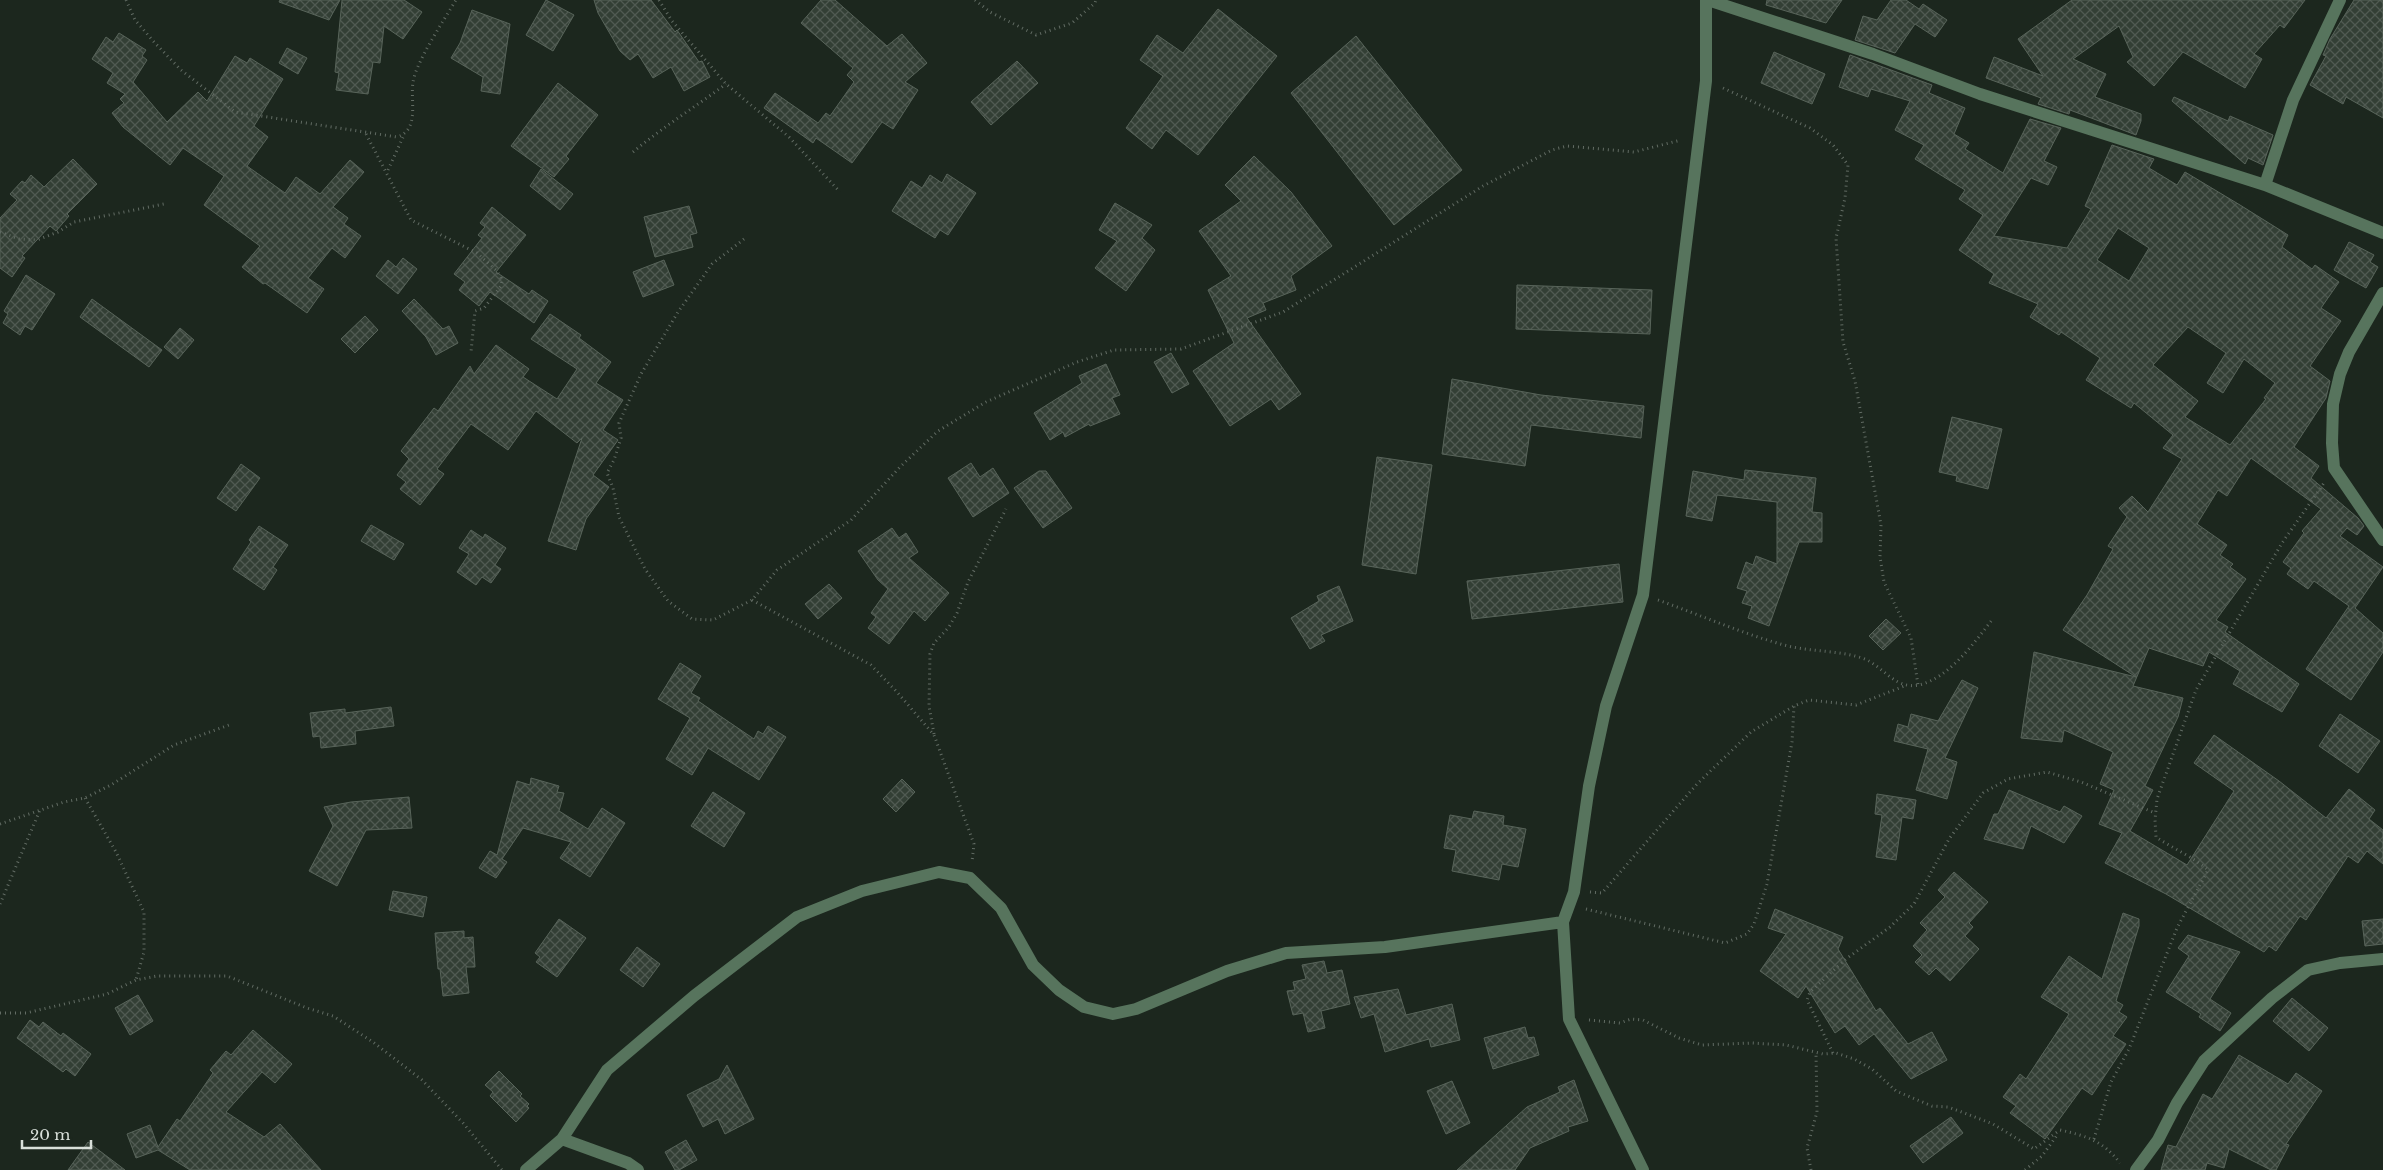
<svg xmlns="http://www.w3.org/2000/svg" width="2383" height="1170" font-family="'Libre Baskerville',serif">
<style>
.building{fill:url(#building-cross-hatch);stroke:#58645a;fill-rule:evenodd}
.lines{fill:none;stroke-linecap:round;stroke-linejoin:round}
.path{stroke:#626c64;stroke-width:3;stroke-dasharray:1 4;stroke-linecap:butt}
.minor{stroke:#57745d;stroke-width:12}
</style>
<defs>
<pattern id="building-cross-hatch" width="8" height="8" patternUnits="userSpaceOnUse" patternTransform="scale(1.25)"><rect width="8" height="8" fill="#333f35"/><path d="M0 0l8 8M0 8l8-8" fill="none" stroke="#505a52"/></pattern>
</defs>
<rect width="100%" height="100%" fill="#1c271e"/>
<path class="building" d="M 280,0 L 340,0 L 329,20 L 279,2 Z
M 342,0 L 404,0 L 422,12 L 403,39 L 384,26 L 380,63 L 373,62 L 368,94 L 336,90 L 339,73 L 335,72 Z
M 546,0 L 574,15 L 553,51 L 526,35 Z
M 594,0 L 651,0 L 675,32 L 677,30 L 699,62 L 702,61 L 710,77 L 684,91 L 671,67 L 653,78 L 638,54 L 630,60 L 620,51 L 598,13 Z
M 821,0 L 835,0 L 887,46 L 902,34 L 927,63 L 905,82 L 918,90 L 893,129 L 882,122 L 852,163 L 816,138 L 813,143 L 764,108 L 775,93 L 818,123 L 826,113 L 830,116 L 854,82 L 847,75 L 853,68 L 801,23 Z
M 1767,0 L 1842,0 L 1826,23 L 1766,5 Z
M 1891,0 L 1906,0 L 1919,9 L 1923,4 L 1947,20 L 1935,37 L 1915,24 L 1895,53 L 1855,40 L 1863,16 L 1877,20 Z
M 2072,0 L 2305,0 L 2284,28 L 2280,25 L 2254,54 L 2262,59 L 2245,88 L 2183,52 L 2154,86 L 2127,62 L 2133,57 L 2119,26 L 2073,59 L 2106,74 L 2095,97 L 2141,114 L 2141,121 L 2136,135 L 2070,110 L 2069,114 L 2038,104 L 2041,98 L 1986,78 L 1994,57 L 2043,76 L 2018,39 Z
M 2354,0 L 2383,0 L 2383,118 L 2346,97 L 2343,104 L 2310,85 L 2326,56 L 2323,55 L 2330,39 Z
M 1218,9 L 1277,56 L 1198,155 L 1166,130 L 1152,149 L 1126,128 L 1163,76 L 1140,60 L 1157,35 L 1183,53 Z
M 472,10 L 510,24 L 500,94 L 481,91 L 483,77 L 451,58 L 460,43 Z
M 119,33 L 146,50 L 142,56 L 147,60 L 133,82 L 167,122 L 198,92 L 207,101 L 235,56 L 247,63 L 250,58 L 283,79 L 254,126 L 268,137 L 247,166 L 285,193 L 296,177 L 320,194 L 350,160 L 364,172 L 333,207 L 348,218 L 344,224 L 361,236 L 345,258 L 332,248 L 308,278 L 324,289 L 307,313 L 265,283 L 263,284 L 242,267 L 260,246 L 204,205 L 224,176 L 183,148 L 170,165 L 123,127 L 112,113 L 124,103 L 120,99 L 125,94 L 107,83 L 113,73 L 92,59 L 106,37 L 113,42 Z
M 1356,36 L 1462,170 L 1394,225 L 1291,93 Z
M 287,48 L 307,58 L 298,74 L 279,63 Z
M 1774,52 L 1825,74 L 1812,104 L 1761,83 Z
M 1850,55 L 1932,85 L 1929,93 L 1965,108 L 1954,134 L 1969,143 L 1965,149 L 2003,173 L 2030,119 L 2061,128 L 2044,161 L 2057,167 L 2048,185 L 2031,178 L 1994,236 L 2067,248 L 2091,209 L 2085,206 L 2112,145 L 2154,159 L 2149,168 L 2177,185 L 2185,172 L 2240,205 L 2288,235 L 2282,247 L 2312,269 L 2315,265 L 2339,282 L 2321,308 L 2341,321 L 2310,366 L 2330,381 L 2326,398 L 2294,447 L 2319,466 L 2311,478 L 2358,518 L 2364,526 L 2357,535 L 2347,528 L 2340,536 L 2383,567 L 2355,608 L 2383,633 L 2383,652 L 2351,700 L 2306,669 L 2349,606 L 2314,581 L 2308,589 L 2287,574 L 2291,568 L 2283,562 L 2304,533 L 2302,531 L 2321,509 L 2251,458 L 2227,496 L 2218,490 L 2197,524 L 2227,545 L 2220,555 L 2233,564 L 2230,567 L 2246,579 L 2216,620 L 2228,627 L 2225,632 L 2299,684 L 2282,712 L 2233,684 L 2240,671 L 2209,652 L 2203,666 L 2149,648 L 2133,686 L 2183,698 L 2178,717 L 2145,786 L 2153,790 L 2130,831 L 2187,865 L 2234,791 L 2194,763 L 2214,735 L 2279,781 L 2326,818 L 2349,789 L 2375,810 L 2369,819 L 2383,830 L 2383,864 L 2367,851 L 2358,863 L 2348,856 L 2306,920 L 2300,916 L 2276,951 L 2269,946 L 2264,952 L 2166,894 L 2105,863 L 2122,833 L 2099,824 L 2114,790 L 2100,784 L 2113,752 L 2064,730 L 2062,742 L 2021,738 L 2034,652 L 2136,677 L 2063,630 L 2087,595 L 2113,549 L 2108,546 L 2127,517 L 2119,508 L 2132,496 L 2148,512 L 2182,459 L 2163,448 L 2173,435 L 2134,403 L 2131,408 L 2086,380 L 2100,358 L 2061,332 L 2059,335 L 2030,317 L 2038,304 L 1989,283 L 1994,274 L 1959,250 L 1983,215 L 1959,199 L 1965,190 L 1915,159 L 1924,145 L 1895,130 L 1910,101 L 1871,89 L 1868,97 L 1839,87 ZM 2118,228 L 2149,248 L 2129,281 L 2097,260 ZM 2188,327 L 2226,353 L 2207,383 L 2223,393 L 2244,359 L 2275,383 L 2264,398 L 2266,399 L 2230,445 L 2185,417 L 2198,401 L 2153,365 Z
M 1017,61 L 1038,83 L 991,125 L 971,102 Z
M 558,83 L 598,115 L 566,156 L 569,159 L 554,177 L 511,146 Z
M 2174,97 L 2228,121 L 2230,116 L 2273,135 L 2263,165 L 2248,158 L 2245,164 L 2172,101 Z
M 1254,156 L 1291,192 L 1332,246 L 1291,276 L 1296,290 L 1263,303 L 1266,310 L 1247,318 L 1301,394 L 1279,410 L 1271,399 L 1230,426 L 1193,371 L 1234,343 L 1208,290 L 1231,276 L 1199,231 L 1241,201 L 1225,185 Z
M 73,159 L 97,184 L 67,214 L 69,216 L 56,231 L 50,226 L 22,256 L 25,258 L 12,277 L 0,268 L 0,218 L 17,200 L 10,194 L 22,181 L 25,183 L 31,175 L 44,187 Z
M 541,169 L 573,194 L 560,210 L 530,186 Z
M 947,174 L 976,193 L 948,235 L 940,230 L 935,238 L 892,211 L 911,181 L 922,188 L 930,175 L 942,183 Z
M 1115,203 L 1152,225 L 1142,238 L 1155,250 L 1126,291 L 1095,268 L 1117,241 L 1099,230 Z
M 689,206 L 697,233 L 690,235 L 693,247 L 655,257 L 644,217 Z
M 492,207 L 526,235 L 496,272 L 529,294 L 532,290 L 548,301 L 534,323 L 490,292 L 479,306 L 459,290 L 465,282 L 454,274 L 482,238 L 478,235 L 485,227 L 480,223 Z
M 2349,242 L 2374,255 L 2370,262 L 2378,267 L 2366,288 L 2334,270 Z
M 403,258 L 417,269 L 398,294 L 376,276 L 388,260 L 396,267 Z
M 664,260 L 674,285 L 643,297 L 633,272 Z
M 26,275 L 55,294 L 32,330 L 25,326 L 20,335 L 3,323 L 8,314 L 4,311 Z
M 1517,285 L 1652,290 L 1650,334 L 1516,329 Z
M 92,299 L 162,350 L 149,367 L 80,317 Z
M 414,299 L 443,329 L 449,326 L 458,343 L 436,355 L 426,337 L 402,311 Z
M 550,314 L 581,335 L 579,338 L 611,362 L 596,383 L 623,400 L 603,430 L 618,440 L 593,475 L 609,487 L 586,519 L 576,550 L 548,541 L 582,438 L 577,443 L 536,411 L 508,450 L 471,424 L 437,469 L 444,474 L 420,505 L 400,489 L 406,482 L 397,475 L 409,459 L 401,451 L 434,408 L 438,411 L 470,366 L 474,374 L 496,345 L 529,369 L 523,377 L 557,399 L 577,369 L 531,339 Z
M 365,316 L 378,330 L 355,353 L 341,339 Z
M 180,328 L 194,340 L 178,359 L 164,347 Z
M 1171,353 L 1189,384 L 1172,393 L 1154,362 Z
M 1106,364 L 1120,395 L 1112,398 L 1120,414 L 1090,426 L 1089,424 L 1065,437 L 1063,432 L 1050,440 L 1034,413 L 1082,383 L 1079,376 Z
M 1452,379 L 1541,395 L 1644,406 L 1641,438 L 1531,425 L 1525,466 L 1442,454 Z
M 1952,417 L 2002,429 L 1988,489 L 1956,481 L 1957,476 L 1939,472 Z
M 1377,457 L 1432,465 L 1416,574 L 1362,565 Z
M 971,463 L 980,477 L 993,468 L 1009,493 L 973,517 L 948,478 Z
M 241,464 L 260,478 L 236,511 L 217,498 Z
M 1745,470 L 1816,478 L 1812,512 L 1822,513 L 1822,542 L 1799,542 L 1769,626 L 1748,618 L 1752,606 L 1742,603 L 1747,591 L 1737,588 L 1746,562 L 1753,565 L 1756,556 L 1777,564 L 1777,502 L 1717,495 L 1712,521 L 1686,516 L 1693,471 L 1744,480 Z
M 1039,471 L 1046,471 L 1072,508 L 1043,528 L 1014,488 Z
M 371,525 L 404,544 L 394,560 L 361,541 Z
M 259,526 L 288,545 L 273,567 L 277,570 L 264,590 L 233,569 L 251,542 L 249,540 Z
M 892,528 L 899,538 L 906,533 L 918,552 L 909,558 L 949,593 L 925,621 L 914,611 L 889,644 L 868,628 L 876,617 L 871,613 L 888,589 L 878,580 L 858,551 Z
M 471,530 L 483,538 L 485,534 L 506,548 L 495,565 L 501,569 L 491,583 L 482,577 L 476,585 L 457,572 L 469,554 L 459,548 Z
M 1619,564 L 1623,602 L 1472,619 L 1467,581 Z
M 829,584 L 842,598 L 818,619 L 805,604 Z
M 1339,586 L 1353,621 L 1321,635 L 1325,641 L 1310,649 L 1291,618 L 1319,601 L 1317,596 Z
M 1886,619 L 1901,633 L 1883,650 L 1869,636 Z
M 680,663 L 701,676 L 691,693 L 700,698 L 698,701 L 754,739 L 758,731 L 763,734 L 768,726 L 786,737 L 759,780 L 708,748 L 692,775 L 666,759 L 690,718 L 658,699 Z
M 1962,680 L 1978,688 L 1945,758 L 1957,762 L 1947,799 L 1916,790 L 1928,749 L 1894,741 L 1898,724 L 1908,727 L 1911,714 L 1938,721 Z
M 391,707 L 394,726 L 355,731 L 356,744 L 321,748 L 320,736 L 313,737 L 310,713 L 345,709 L 345,713 Z
M 2340,714 L 2380,741 L 2358,773 L 2319,746 Z
M 531,778 L 559,786 L 557,792 L 564,793 L 559,811 L 588,829 L 602,808 L 625,823 L 590,877 L 560,858 L 571,842 L 523,828 L 502,859 L 507,862 L 496,878 L 479,868 L 490,851 L 497,855 L 517,781 L 530,785 Z
M 902,779 L 915,792 L 896,812 L 883,799 Z
M 2009,790 L 2060,812 L 2064,806 L 2082,816 L 2064,843 L 2031,826 L 2023,849 L 1984,839 L 1994,814 L 1998,814 Z
M 713,792 L 745,813 L 724,847 L 691,826 Z
M 1877,794 L 1916,800 L 1913,819 L 1902,817 L 1896,860 L 1876,857 L 1882,815 L 1875,814 Z
M 409,797 L 412,828 L 366,830 L 337,886 L 309,871 L 333,826 L 324,807 L 351,802 Z
M 1474,811 L 1504,816 L 1503,825 L 1526,829 L 1518,867 L 1502,864 L 1499,880 L 1452,871 L 1456,850 L 1444,848 L 1450,815 L 1472,819 Z
M 1954,872 L 1988,902 L 1969,923 L 1973,927 L 1965,936 L 1979,949 L 1950,981 L 1936,968 L 1929,975 L 1915,962 L 1922,955 L 1913,946 L 1927,930 L 1920,923 L 1945,897 L 1938,890 Z
M 393,891 L 427,897 L 423,917 L 389,910 Z
M 1775,909 L 1843,937 L 1838,949 L 1876,1011 L 1880,1008 L 1908,1044 L 1932,1032 L 1947,1060 L 1911,1079 L 1874,1034 L 1859,1045 L 1845,1026 L 1835,1033 L 1806,986 L 1798,998 L 1760,971 L 1786,934 L 1768,928 Z
M 2123,913 L 2139,919 L 2139,926 L 2116,1001 L 2123,1005 L 2119,1012 L 2127,1017 L 2113,1036 L 2126,1044 L 2092,1095 L 2082,1088 L 2045,1139 L 2010,1113 L 2016,1106 L 2003,1097 L 2020,1074 L 2026,1079 L 2069,1014 L 2041,997 L 2069,956 L 2102,979 Z
M 559,919 L 586,938 L 557,977 L 536,962 L 540,957 L 535,953 Z
M 2383,919 L 2383,944 L 2365,946 L 2362,921 Z
M 464,931 L 464,938 L 473,937 L 475,967 L 466,967 L 469,993 L 443,996 L 440,969 L 438,969 L 435,933 Z
M 2188,935 L 2240,952 L 2210,999 L 2231,1013 L 2220,1031 L 2199,1017 L 2201,1014 L 2166,992 L 2189,956 L 2178,948 Z
M 637,947 L 660,964 L 643,987 L 620,970 Z
M 1324,961 L 1327,973 L 1342,970 L 1350,1004 L 1321,1011 L 1325,1028 L 1308,1032 L 1303,1013 L 1293,1015 L 1287,991 L 1295,990 L 1293,982 L 1306,979 L 1302,965 Z
M 1398,989 L 1406,1015 L 1452,1004 L 1460,1040 L 1431,1047 L 1429,1039 L 1385,1052 L 1374,1014 L 1361,1018 L 1354,997 Z
M 138,995 L 153,1021 L 130,1035 L 115,1008 Z
M 2292,998 L 2328,1028 L 2309,1051 L 2273,1021 Z
M 30,1020 L 39,1027 L 43,1022 L 61,1036 L 63,1033 L 91,1054 L 75,1076 L 66,1069 L 63,1072 L 17,1038 Z
M 1525,1027 L 1528,1038 L 1534,1037 L 1539,1055 L 1493,1069 L 1484,1038 Z
M 253,1030 L 292,1064 L 275,1083 L 262,1072 L 226,1112 L 264,1137 L 280,1124 L 321,1170 L 190,1170 L 158,1150 L 136,1158 L 127,1134 L 150,1125 L 158,1147 L 177,1119 L 180,1121 L 213,1073 L 210,1070 L 226,1051 L 231,1055 Z
M 2239,1055 L 2288,1084 L 2296,1073 L 2322,1091 L 2286,1144 L 2289,1145 L 2276,1170 L 2271,1170 L 2229,1149 L 2224,1168 L 2207,1163 L 2205,1170 L 2161,1170 L 2168,1145 L 2176,1147 L 2203,1094 L 2212,1099 Z
M 727,1065 L 754,1119 L 725,1134 L 718,1119 L 703,1127 L 687,1095 L 719,1079 Z
M 499,1071 L 522,1094 L 520,1096 L 529,1104 L 527,1106 L 529,1108 L 516,1122 L 490,1096 L 493,1092 L 485,1085 Z
M 1574,1080 L 1588,1121 L 1568,1127 L 1569,1131 L 1530,1148 L 1515,1170 L 1457,1170 L 1527,1107 L 1560,1092 L 1558,1087 Z
M 1452,1081 L 1470,1123 L 1446,1134 L 1427,1091 Z
M 1951,1117 L 1963,1133 L 1923,1163 L 1910,1146 Z
M 686,1140 L 697,1160 L 679,1170 L 675,1170 L 665,1152 Z
M 88,1142 L 125,1170 L 68,1170 Z"/>
<g class="lines">
<path class="path" d="M 126,0 L 135,20 L 155,43 L 181,70 L 235,112 L 397,137 C 420,130 410,101 413,82 C 416,62 444,20 456,0
M 659,0 L 672,21 L 726,84 L 789,137 L 840,192
M 975,0 L 990,12 L 1036,35 L 1072,23 L 1095,3 L 1096,0
M 1723,88 L 1810,128 L 1833,145 L 1848,165 L 1845,198 L 1836,238 L 1843,342 L 1855,381 L 1881,525 L 1880,557 L 1884,582 L 1911,638 L 1918,685
M 366,134 L 411,220 L 477,253 L 497,271 L 502,280 L 501,286 L 484,308 L 475,311 L 471,352
M 633,152 C 663,127 695,107 726,84
M 388,170 L 404,135
M 0,232 L 19,239 L 37,240 L 58,232 L 74,222 L 164,204
M 744,239 L 712,264 L 678,312 L 641,374 L 619,423 L 621,438 L 614,460 L 607,473 L 613,488 L 619,517 L 645,569 L 668,601 L 692,619 L 713,620 L 752,600 L 777,570 L 851,520 L 900,467 L 938,431 L 986,402 L 1077,362 L 1114,350 L 1181,349 L 1283,312 L 1483,186 L 1552,150 L 1567,146 L 1634,152 L 1681,140
M 752,600 L 871,665 L 897,692 L 934,735 L 974,844 L 972,862
M 1658,600 C 1700,615 1741,633 1784,645 C 1810,652 1837,650 1862,658 C 1883,665 1894,690 1919,685 C 1949,678 1974,643 1992,620
M 934,734 L 929,706 L 930,654 L 934,643 L 949,627 L 957,613 L 968,582 L 1006,509
M 85,798 L 116,852 L 144,912 L 144,952 L 136,980
M 0,824 L 64,802 L 85,798 L 111,785 L 174,745 L 229,725
M 1590,892 L 1602,893 L 1697,784 L 1751,732 L 1794,706 L 1809,700 L 1856,705 L 1907,685
M 0,904 L 40,810
M 1586,909 L 1725,943 L 1747,934 L 1754,924 L 1767,884 L 1792,742 L 1794,706
M 0,1013 L 26,1013 L 107,994 L 136,980 L 157,976 L 227,976 L 307,1008 L 333,1016 L 373,1042 L 422,1080 L 463,1123 L 502,1170
M 1589,1020 L 1620,1023 L 1631,1019 L 1643,1020 L 1679,1038 L 1702,1045 L 1752,1043 L 1786,1045 L 1823,1054 L 1836,1053 L 1854,1059 L 1872,1069 L 1896,1091 L 1932,1106 L 1948,1107 L 1967,1114 L 1993,1124 L 2034,1149 L 2060,1130 C 2087,1136 2103,1141 2120,1163
M 1833,1053 L 1807,1000 L 1810,992 L 1846,959 L 1890,927 L 1914,904 L 1949,839 L 1983,793 L 2008,779 L 2047,772 L 2081,782 L 2155,813
M 2094,1139 L 2111,1082 L 2129,1049 L 2177,928 L 2208,870 C 2195,858 2172,848 2156,837 L 2155,820 L 2157,799 L 2196,690 L 2282,543 L 2324,483
M 1811,1170 L 1807,1148 L 1817,1112 L 1816,1053
M 2025,1170 L 2042,1156 L 2058,1134"/>
<path class="minor" d="M 1708,0 L 1873,54 L 1980,94 L 2265,185 L 2383,233
M 2265,185 L 2293,100 L 2340,0
M 2383,293 L 2349,352 L 2340,374 L 2333,404 L 2332,443 L 2334,468 L 2383,540
M 562,1139 L 628,1163 L 638,1170
M 526,1170 L 562,1139 L 607,1070 L 694,996 L 797,917 L 862,891 L 939,872 L 970,878 L 1001,908 L 1033,965 L 1059,990 L 1084,1007 L 1113,1014 L 1136,1009 L 1227,971 L 1286,953 L 1385,947 L 1563,922
M 1643,1170 L 1569,1019 L 1563,922 L 1574,892 L 1589,786 L 1606,706 L 1643,595 L 1706,81 L 1706,0
M 2136,1170 L 2158,1140 L 2177,1103 L 2204,1061 L 2272,998 L 2308,970 L 2340,963 L 2383,959"/>
</g>
<path d="M22 1140v8h69v-8" fill="none" stroke="#d8dfd9" stroke-width="2.5"/>
<text x="30" y="1140" font-size="15" fill="#d8dfd9" stroke="#1c271e" stroke-width="4" paint-order="stroke">20 m</text>
</svg>
